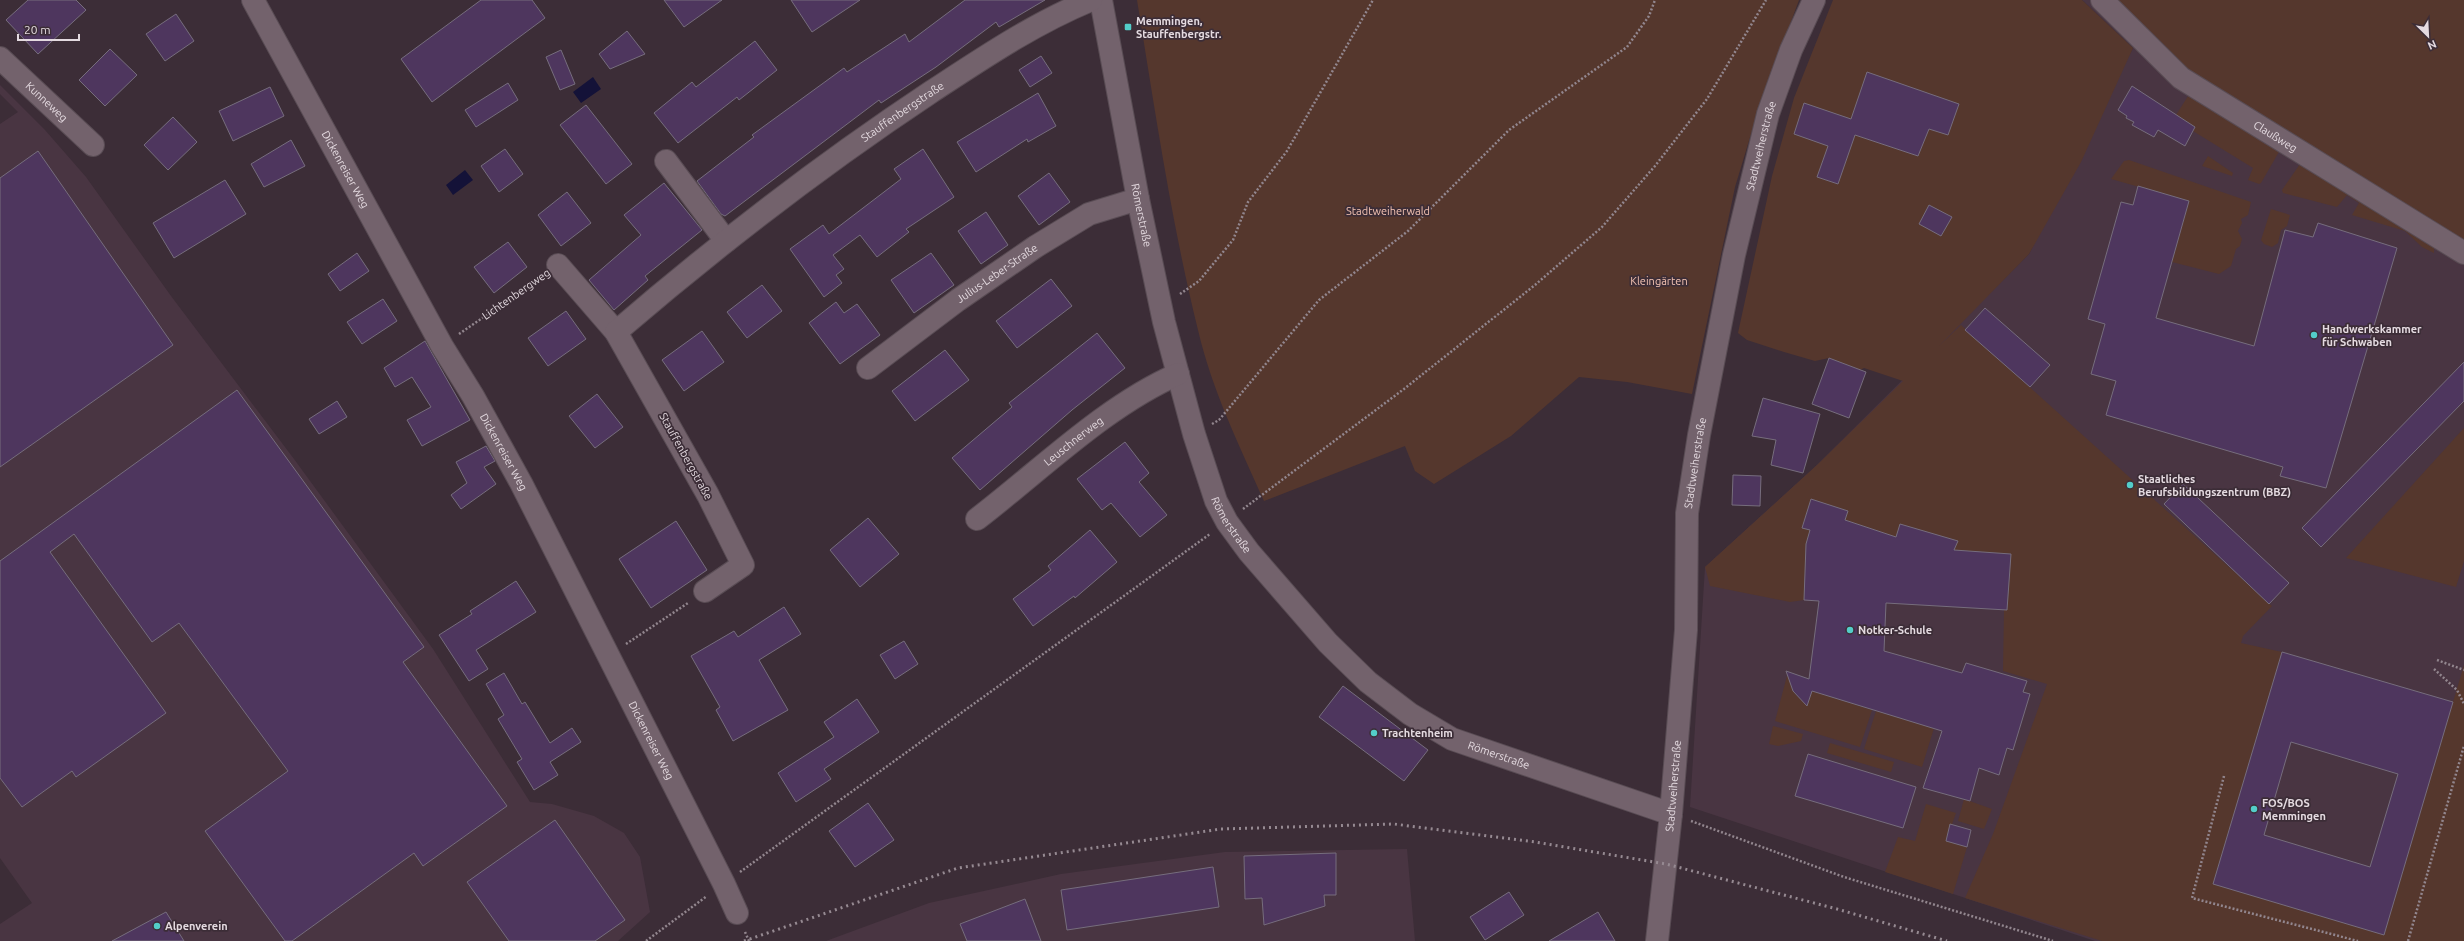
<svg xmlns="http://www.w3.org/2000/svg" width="2464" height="941" font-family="Ubuntu,sans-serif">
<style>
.built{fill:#493542}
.green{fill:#55372d}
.water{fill:#141238}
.building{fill:#4e365e;stroke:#766d7d;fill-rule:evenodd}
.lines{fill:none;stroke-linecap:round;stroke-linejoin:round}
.street-casing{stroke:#594c54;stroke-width:24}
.path{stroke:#92868e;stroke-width:2.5;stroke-dasharray:2 2;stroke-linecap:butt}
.street{stroke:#73626c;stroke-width:22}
.rail{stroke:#968a92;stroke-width:3;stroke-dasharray:2 4;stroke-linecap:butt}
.poi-dot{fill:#53cdc9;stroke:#3c2d37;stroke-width:1.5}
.labels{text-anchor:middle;stroke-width:3.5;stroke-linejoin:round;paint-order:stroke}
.poi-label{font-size:11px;font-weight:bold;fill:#e4dae0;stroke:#3c2d37;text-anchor:start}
.street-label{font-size:11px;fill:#e4dae0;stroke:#3c2d37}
.park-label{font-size:11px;fill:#f5c4b3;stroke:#3c2d37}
</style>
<rect width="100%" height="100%" fill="#3c2d37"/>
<path class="built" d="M 2082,0 L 2464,0 L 2464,941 L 2095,941 L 1690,807 L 1705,567 L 1817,465 L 2029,254 L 2133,48 Z
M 0,85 L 45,130 L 86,177 L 171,296 L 294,459 L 433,649 L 530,802 L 552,804 L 594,816 L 624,833 L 640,857 L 650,912 L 618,941 L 292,941 L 414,853 L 423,866 L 507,806 L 416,680 L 348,702 L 424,647 L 383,591 L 62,517 L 152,642 L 179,623 L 220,679 L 275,639 L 342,732 L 205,831 L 285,941 L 0,941 L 0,924 L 32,903 L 0,858 L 0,778 L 22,807 L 53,784 L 0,672 L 76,777 L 165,713 L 0,561 L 0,467 L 172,344 L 0,178 L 0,124 L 18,112 L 0,94 Z
M 1407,849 L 1415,941 L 826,941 L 929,903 L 1061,874 L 1225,852 Z"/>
<path class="green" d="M 1137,0 L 1799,0 L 1758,111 L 1735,187 L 1692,394 L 1627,382 L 1579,377 L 1511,436 L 1434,484 L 1415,471 L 1405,446 L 1264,501 C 1239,445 1212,390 1198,330 C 1171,221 1155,110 1137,0 Z
M 1833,0 L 2082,0 L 2133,48 L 2081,162 L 2029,254 L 1939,346 L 1961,325 L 2272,606 L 2243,636 L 2241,643 L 2282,652 L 2213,884 L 2384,935 L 2464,665 L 2464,941 L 2102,941 L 1965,898 L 1993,834 L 2047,684 L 2003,671 L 2004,610 L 2011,554 L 1954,550 L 1957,541 L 1896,537 L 1845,520 L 1847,511 L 1811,499 L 1802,528 L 1810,530 L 1806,544 L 1804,600 L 1790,602 L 1710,586 L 1705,567 L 1817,465 L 1903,381 L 1864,368 L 1860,370 L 1829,358 L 1815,361 L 1784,352 L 1747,340 L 1738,333 L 1772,176 L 1794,98 Z
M 2102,0 L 2464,0 L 2464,252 L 2181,78 Z
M 2190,93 L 2280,150 L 2261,183 L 2259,184 L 2248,180 L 2253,168 L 2193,131 L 2195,127 L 2178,117 L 2176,115 Z
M 2208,156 L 2233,173 L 2232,176 L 2202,166 Z
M 2129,160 L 2251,202 L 2248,215 L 2241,219 L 2242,223 L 2238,231 L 2242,239 L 2240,246 L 2236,249 L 2231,266 L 2219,274 L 2172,262 L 2189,201 L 2111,179 L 2124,161 Z
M 2300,164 L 2434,246 L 2434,253 L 2422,247 L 2405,231 L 2352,215 L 2359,203 L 2347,195 L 2337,207 L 2283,193 L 2282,190 Z
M 2271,209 L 2290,215 L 2287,226 L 2281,230 L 2278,243 L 2272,247 L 2264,244 L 2261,240 Z
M 2464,428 L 2464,561 L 2456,587 L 2346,558 Z
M 1788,672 L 1791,672 C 1789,687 1794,697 1808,704 L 1812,691 L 1872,710 L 1860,747 L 1775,721 Z
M 1876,711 L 1934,728 L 1922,767 L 1864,749 Z
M 1773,726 L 1803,734 L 1801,741 L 1778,746 L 1769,744 Z
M 1830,743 L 1894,762 L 1891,772 L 1827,753 Z
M 1964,799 L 1992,809 L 1984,829 L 1958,821 Z
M 1926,804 L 1956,813 L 1946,841 L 1967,847 L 1953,894 L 1885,872 L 1898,837 L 1915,841 Z"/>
<path class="water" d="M 593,77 L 601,89 L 581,103 L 573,92 Z
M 465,170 L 473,180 L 453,195 L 446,185 Z"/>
<path class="building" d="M 28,0 L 76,0 L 86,10 L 38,54 L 6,20 Z
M 481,0 L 532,0 L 545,18 L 432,102 L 401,59 Z
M 664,0 L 722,0 L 684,27 Z
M 791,0 L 860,0 L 812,32 Z
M 965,0 L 1045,0 L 999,27 L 996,22 L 936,67 L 881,103 L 879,100 L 725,216 L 721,214 L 697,181 L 754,137 L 752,135 L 844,68 L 847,72 L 905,34 L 909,42 Z
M 176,14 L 194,41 L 165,61 L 146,34 Z
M 627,31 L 645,54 L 610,69 L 599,54 Z
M 755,41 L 777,70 L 739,100 L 737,97 L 678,143 L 654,113 L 692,82 L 696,87 Z
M 110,49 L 137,75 L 105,106 L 79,80 Z
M 561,50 L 575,84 L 560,90 L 546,57 Z
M 1041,56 L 1052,73 L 1030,87 L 1019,70 Z
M 1867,72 L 1959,104 L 1948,135 L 1929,129 L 1918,156 L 1855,135 L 1838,184 L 1817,177 L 1828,146 L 1794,134 L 1804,103 L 1851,119 Z
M 508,83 L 518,100 L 476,127 L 465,110 Z
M 2132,86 L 2195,127 L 2185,146 L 2158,130 L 2154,137 L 2132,125 L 2134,122 L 2126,118 L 2127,116 L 2118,110 Z
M 270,87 L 284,116 L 233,141 L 219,111 Z
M 1038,93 L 1056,126 L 1028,142 L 1027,139 L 976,172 L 957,142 Z
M 586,105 L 632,164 L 606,184 L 560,125 Z
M 173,117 L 197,142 L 168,170 L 144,145 Z
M 291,140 L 305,166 L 264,187 L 251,164 Z
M 505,149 L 523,174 L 499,192 L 481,166 Z
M 923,149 L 954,197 L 906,229 L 909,232 L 877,257 L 860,235 L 833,255 L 844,269 L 836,275 L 842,283 L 824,297 L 790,249 L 823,225 L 829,234 L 901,179 L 894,169 Z
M 38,151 L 173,345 L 0,467 L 0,178 Z
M 1049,173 L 1070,202 L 1039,225 L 1018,196 Z
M 225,180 L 246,214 L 174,258 L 153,223 Z
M 664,183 L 702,230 L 645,276 L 648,280 L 614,310 L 589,280 L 641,235 L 624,215 Z
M 2138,186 L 2189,201 L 2156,318 L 2254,346 L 2285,230 L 2313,237 L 2318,223 L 2397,248 L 2326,488 L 2280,476 L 2283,467 L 2106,415 L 2116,381 L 2091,374 L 2105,324 L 2088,319 L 2121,202 L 2133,205 Z
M 567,192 L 591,223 L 561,246 L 538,215 Z
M 1929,205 L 1952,217 L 1941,236 L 1919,224 Z
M 986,212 L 1008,245 L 981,264 L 958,231 Z
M 508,242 L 527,267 L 494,293 L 474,267 Z
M 357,253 L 369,271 L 340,291 L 328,274 Z
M 931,253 L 954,285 L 914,313 L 891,280 Z
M 1051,279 L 1072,306 L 1017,348 L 996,321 Z
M 762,285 L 782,311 L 747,338 L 727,312 Z
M 383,299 L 397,321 L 362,344 L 347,322 Z
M 836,302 L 844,313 L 857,304 L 880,335 L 840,364 L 809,323 Z
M 1985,308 L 2050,365 L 2030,387 L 1965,330 Z
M 566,311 L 586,339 L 548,366 L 528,338 Z
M 702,331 L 724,362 L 684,391 L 662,360 Z
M 1097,333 L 1125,368 L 1072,410 L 980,490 L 952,458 L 1012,407 L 1009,403 Z
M 425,341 L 470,420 L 422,446 L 407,420 L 431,407 L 412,377 L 395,387 L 384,368 Z
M 945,350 L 969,380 L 915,421 L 892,391 Z
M 1829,358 L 1866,372 L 1849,418 L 1812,404 Z
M 2464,362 L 2464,401 L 2321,547 L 2302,528 Z
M 237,390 L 424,647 L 403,662 L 507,806 L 423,866 L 414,853 L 292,941 L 285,941 L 205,831 L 288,771 L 179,623 L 152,642 L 74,534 L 50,552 L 166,713 L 76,777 L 72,771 L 22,807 L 0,778 L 0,561 Z
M 597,394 L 623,427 L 595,448 L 569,416 Z
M 1763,398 L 1820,414 L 1803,473 L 1771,465 L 1776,440 L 1752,436 Z
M 337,401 L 347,417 L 319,434 L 309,419 Z
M 1125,442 L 1149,473 L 1139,482 L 1167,515 L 1140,537 L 1111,503 L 1102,510 L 1077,479 Z
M 486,446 L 495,461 L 484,467 L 496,484 L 461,509 L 451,495 L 467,483 L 456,462 Z
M 1733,475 L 1761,476 L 1760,506 L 1732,505 Z
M 2183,484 L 2289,583 L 2269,604 L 2164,504 Z
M 1811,499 L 1848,511 L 1845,520 L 1896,537 L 1900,524 L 1958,541 L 1954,550 L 2011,554 L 2007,610 L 1886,603 L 1884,651 L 1962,673 L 1966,663 L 2027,681 L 2023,692 L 2030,694 L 2013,750 L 2007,748 L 1999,775 L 1979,768 L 1970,801 L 1923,788 L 1942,731 L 1812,691 L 1807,706 L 1793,691 L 1786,671 L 1809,679 L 1819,601 L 1804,600 L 1806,544 L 1810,530 L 1802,528 Z
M 868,518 L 899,554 L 860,587 L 830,550 Z
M 676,521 L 707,570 L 651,608 L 619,559 Z
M 1090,530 L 1117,562 L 1075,598 L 1074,596 L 1033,626 L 1013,599 L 1051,570 L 1048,566 Z
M 516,581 L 536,612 L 476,650 L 488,669 L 469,681 L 439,635 L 472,614 L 470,611 Z
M 784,607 L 801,634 L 759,660 L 788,710 L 733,741 L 716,710 L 720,707 L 691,656 L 734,631 L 738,637 Z
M 904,641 L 918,664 L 895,679 L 880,655 Z
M 2282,652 L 2453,702 L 2384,935 L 2213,884 ZM 2291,742 L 2398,774 L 2370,867 L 2264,835 Z
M 504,673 L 522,704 L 525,702 L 550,743 L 572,728 L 581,742 L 550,762 L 558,775 L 534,790 L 517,762 L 522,759 L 498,719 L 504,715 L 486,684 Z
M 1343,686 L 1428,750 L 1404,781 L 1319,717 Z
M 857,699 L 879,732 L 824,769 L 831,779 L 796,802 L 778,773 L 834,737 L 824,722 Z
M 1808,754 L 1916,787 L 1903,828 L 1795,796 Z
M 868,803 L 894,840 L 855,867 L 829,831 Z
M 555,820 L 625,920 L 595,941 L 509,941 L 467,882 Z
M 1950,824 L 1971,830 L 1967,847 L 1946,841 Z
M 1336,853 L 1336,895 L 1324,895 L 1325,906 L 1264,925 L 1262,898 L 1245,899 L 1244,856 Z
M 1213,867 L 1219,907 L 1067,930 L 1061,890 Z
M 1509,892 L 1524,915 L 1485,940 L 1470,917 Z
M 1025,899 L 1041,941 L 967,941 L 960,924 Z
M 166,912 L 184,941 L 112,941 Z
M 1598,912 L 1615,941 L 1549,941 Z"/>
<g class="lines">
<g class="street-casing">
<g id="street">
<path id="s1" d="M 253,0 L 442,346 L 473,396 L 521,483 L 724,884 L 737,913"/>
<path id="s2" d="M 1101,0 L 1138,199 L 1164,322 L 1194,434 L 1216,501 L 1227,522 L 1249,552 L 1328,643 L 1368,682 L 1410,714 L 1452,739 L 1671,814"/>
<path id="s3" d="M 2102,0 L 2181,78 L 2464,253"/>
<path id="s4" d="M 0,58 L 93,145"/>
<path d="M 666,161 L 726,241"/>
<path d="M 558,265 L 616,332"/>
<path id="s5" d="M 868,368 L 958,300 L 1035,247 L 1089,214 L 1138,199"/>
<path id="s6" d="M 977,519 C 1041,470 1105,406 1178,374"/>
<path id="s7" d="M 705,591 L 743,565 L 708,495 L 616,332 C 716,246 821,165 931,92 C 983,58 1033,24 1091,0"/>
<path id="s8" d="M 1657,941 L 1671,814 L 1686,630 L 1687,513 L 1699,435 L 1734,255 L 1768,114 L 1791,50 L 1814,0"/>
</g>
</g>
<path class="path" d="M 1180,294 L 1199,281 L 1233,240 L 1248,202 L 1287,151 L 1373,0
M 459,334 L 542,277
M 1212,424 L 1219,420 L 1319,300 L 1408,231 L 1509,130 L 1627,47 L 1649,16 L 1655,0
M 1243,509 L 1404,389 L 1535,285 L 1602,227 L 1655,166 L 1707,99 L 1766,0
M 626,644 L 688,603
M 2437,660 L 2464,670
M 2434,669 L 2457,690 L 2464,704
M 2224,776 L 2192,898 L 2358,941
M 1691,821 L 1844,877 L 2053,941
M 740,872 L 1210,534
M 745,932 L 749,941
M 646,941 L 707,896
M 2408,941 L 2464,746"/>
<use href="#street" class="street"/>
<path class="rail" d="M 744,941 L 958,868 L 1221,829 L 1394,824 L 1535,842 L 1666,864 L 1837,909 L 1947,941"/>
</g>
<g class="poi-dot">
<rect x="1124" y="23" width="8" height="8" rx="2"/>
<circle cx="2314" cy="335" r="4"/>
<circle cx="2130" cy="485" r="4"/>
<circle cx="1850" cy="630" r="4"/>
<circle cx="1374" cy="733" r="4"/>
<circle cx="2254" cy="809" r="4"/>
<circle cx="157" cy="926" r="4"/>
</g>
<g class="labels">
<g class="poi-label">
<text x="1136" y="25">Memmingen,<tspan x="1136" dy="13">Stauffenbergstr.</tspan></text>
<text x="2322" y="333">Handwerkskammer<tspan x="2322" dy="13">für Schwaben</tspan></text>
<text x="2138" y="483">Staatliches<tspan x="2138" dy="13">Berufsbildungszentrum (BBZ)</tspan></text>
<text x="1858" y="634">Notker-Schule</text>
<text x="1382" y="737">Trachtenheim</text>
<text x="2262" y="807">FOS/BOS<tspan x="2262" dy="13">Memmingen</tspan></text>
<text x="165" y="930">Alpenverein</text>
</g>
<g class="street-label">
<text dy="4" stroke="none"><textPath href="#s4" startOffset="64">Kunneweg</textPath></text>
<text dy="4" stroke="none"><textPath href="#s7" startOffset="673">Stauffenbergstraße</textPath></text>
<text dy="4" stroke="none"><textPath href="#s3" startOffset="222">Claußweg</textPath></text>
<text dy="4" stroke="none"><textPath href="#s8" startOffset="804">Stadtweiherstraße</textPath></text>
<text dy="4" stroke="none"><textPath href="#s1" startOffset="193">Dickenreiser Weg</textPath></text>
<text dy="4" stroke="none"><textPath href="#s2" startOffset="219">Römerstraße</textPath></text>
<text dy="4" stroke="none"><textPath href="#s5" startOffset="160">Julius-Leber-Straße</textPath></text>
<text transform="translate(516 294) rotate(-35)" y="4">Lichtenbergweg</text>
<text dy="4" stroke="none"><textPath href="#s6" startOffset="124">Leuschnerweg</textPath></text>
<text dy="4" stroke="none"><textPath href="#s1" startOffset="517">Dickenreiser Weg</textPath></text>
<text transform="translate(686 456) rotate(61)" y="4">Stauffenbergstraße</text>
<text dy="4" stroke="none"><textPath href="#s8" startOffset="480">Stadtweiherstraße</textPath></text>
<text dy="4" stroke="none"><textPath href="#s2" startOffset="543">Römerstraße</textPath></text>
<text dy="4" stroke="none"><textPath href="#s1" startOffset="841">Dickenreiser Weg</textPath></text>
<text dy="4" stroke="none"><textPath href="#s2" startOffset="903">Römerstraße</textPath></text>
<text dy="4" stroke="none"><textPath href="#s8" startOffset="156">Stadtweiherstraße</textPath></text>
</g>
<g class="park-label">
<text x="1388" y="215">Stadtweiherwald</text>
<text x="1659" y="285">Kleingärten</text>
</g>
</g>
<g transform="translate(2428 36) rotate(156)" stroke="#3c2d37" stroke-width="3" paint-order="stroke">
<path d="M0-3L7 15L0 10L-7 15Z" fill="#e4dae0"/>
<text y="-6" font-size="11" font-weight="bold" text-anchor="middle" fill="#e4dae0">N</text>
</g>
<path d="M18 34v6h61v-6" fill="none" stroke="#e4dae0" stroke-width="2"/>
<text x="24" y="34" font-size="12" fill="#e4dae0" stroke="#3c2d37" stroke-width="3" paint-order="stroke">20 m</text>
</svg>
